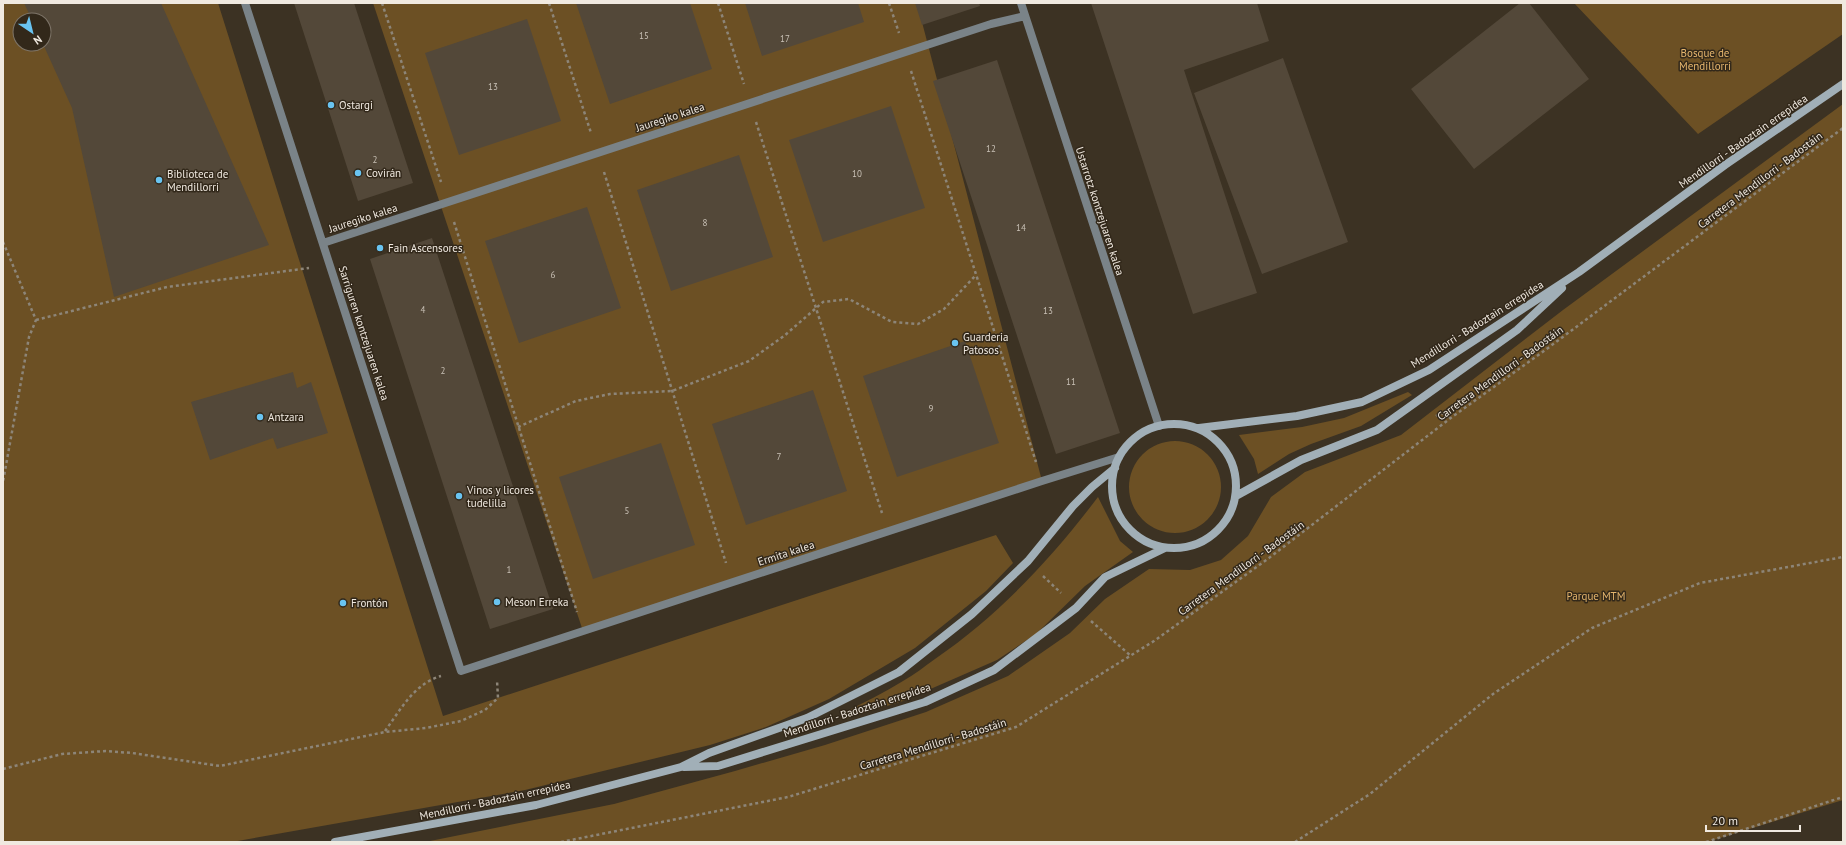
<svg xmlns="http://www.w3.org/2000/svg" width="1846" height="845" font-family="'PT Sans',sans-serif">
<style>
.green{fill:#6c5024;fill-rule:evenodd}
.building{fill:#534839}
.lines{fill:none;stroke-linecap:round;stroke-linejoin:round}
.path{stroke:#8d8578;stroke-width:2.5;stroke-dasharray:3 3;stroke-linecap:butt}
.street{stroke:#7a8388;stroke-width:8}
.secondary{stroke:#a1afb7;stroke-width:8}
.poi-dot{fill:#69c4f1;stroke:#32281a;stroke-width:1.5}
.labels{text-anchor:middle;stroke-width:3;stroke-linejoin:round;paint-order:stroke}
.number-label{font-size:9px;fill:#c9c1b6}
.park-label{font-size:11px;fill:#e5b56d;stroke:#32281a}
.poi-label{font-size:11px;fill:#f0e9e0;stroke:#32281a;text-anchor:start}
.street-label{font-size:11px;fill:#f0e9e0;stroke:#32281a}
</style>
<rect width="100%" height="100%" fill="#3c3223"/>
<path class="green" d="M 3,3 L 218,3 L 443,716 L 996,535 L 1013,563 L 986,591 L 915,648 L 829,699 L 766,727 L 710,745 L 525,790 L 232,842 L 3,842 ZM 20,20 L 44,20 L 44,44 L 20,44 Z
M 373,3 L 917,3 L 1042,481 L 583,631 Z
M 1574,3 L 1843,3 L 1843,34 L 1698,134 Z
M 1843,104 L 1843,800 L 1707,842 L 425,842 L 614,804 L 735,771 L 825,745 L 926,712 L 1008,676 L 1070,633 L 1105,599 L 1149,569 L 1190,570 L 1221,560 L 1248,536 L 1271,497 L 1305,472 L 1401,435 L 1563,310 Z
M 1408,392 L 1412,395 L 1361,426 L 1311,444 L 1289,454 L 1258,474 L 1254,459 L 1239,435 L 1302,427 L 1344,418 Z
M1129 487a46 46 0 1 1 92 0a46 46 0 1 1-92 0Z
M 1098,497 L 1120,541 L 1133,552 L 1085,586 L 1036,634 L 997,660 L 903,701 L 845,719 L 844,713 C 864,702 884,693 903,681 C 914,675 925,666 935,659 C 1000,614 1051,559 1098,497 Z"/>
<path class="building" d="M 24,3 L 161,3 L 269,245 L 114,297 L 72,108 L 43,44 L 44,44 L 44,20 L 32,20 Z
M 294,3 L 354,3 L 413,183 L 358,201 Z
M 576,3 L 690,3 L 712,69 L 610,104 Z
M 745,3 L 858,3 L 864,22 L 762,56 Z
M 915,3 L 979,3 L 980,6 L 922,25 Z
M 1091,3 L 1257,3 L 1269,41 L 1184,70 L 1257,293 L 1193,314 Z
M 1520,3 L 1529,3 L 1589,79 L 1474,169 L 1411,89 Z
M 527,19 L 561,121 L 459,155 L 425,53 Z
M 1283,58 L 1348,242 L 1262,274 L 1194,93 Z
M 997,60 L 1120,433 L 1056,454 L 933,81 Z
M 891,106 L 925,208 L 823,242 L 789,140 Z
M 739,155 L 773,257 L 671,291 L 637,190 Z
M 587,207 L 621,308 L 519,343 L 485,241 Z
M 432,238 L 553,609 L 490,629 L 370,259 Z
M 965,341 L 999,443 L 897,477 L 863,376 Z
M 293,372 L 297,388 L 311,382 L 328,433 L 277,449 L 273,438 L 210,460 L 191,402 Z
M 813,390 L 847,491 L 746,525 L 712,424 Z
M 661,443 L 695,545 L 593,579 L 559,477 Z"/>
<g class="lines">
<path class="path" d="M 382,3 L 441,182
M 549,3 L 591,133
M 718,3 L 744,84
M 889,3 L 899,33
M 911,71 L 1036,462
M 756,122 L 882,513
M 604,172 L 726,563
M 454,222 L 577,612
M 3,242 L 36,320 L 29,337 L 3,482
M 36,320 L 167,287 L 309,268
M 1436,416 L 1441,413 L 1451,417
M 518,427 L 576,401 L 610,394 L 672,391 L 749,361 L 784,336 L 823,302 L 849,299 L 892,322 L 918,324 L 944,309 L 976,275
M 1043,576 L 1061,593
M 1091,621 L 1131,656
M 385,731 C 401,709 414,684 441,676
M 3,769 L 62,754 L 106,751 L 132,753 L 220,766 L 385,732 L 426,728 L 461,721 L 485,710 L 498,698 L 497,680
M 561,842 L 788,797 L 1016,727 L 1154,641 L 1269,558 L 1452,417 L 1548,348 L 1843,128
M 1295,842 L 1370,794 L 1493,694 L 1592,628 L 1700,583 L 1843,557
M 1706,842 L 1843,797"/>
<path class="street" d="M 245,3 L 461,671 L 1042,481 L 1119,457
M 1021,3 L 1159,426
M 323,243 L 991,24 L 1025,16"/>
<path class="secondary" d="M1112 486a62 62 0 1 1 124 0a62 62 0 1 1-124 0Z
M 1199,428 L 1297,416 L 1362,402 L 1429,370 L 1579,272 L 1725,165 L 1843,84
M 1236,496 L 1301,460 L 1377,430 L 1517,330 L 1562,288
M 684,767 L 718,766 L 925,702 L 994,670 L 1076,608 L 1105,577 L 1165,548
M 335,842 L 536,805 L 681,767 L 709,753 L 807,718 L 899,672 L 972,614 L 1028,561 L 1073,506 L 1092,487 L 1115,468"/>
</g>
<g class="poi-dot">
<circle cx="331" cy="105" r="4"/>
<circle cx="358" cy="173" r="4"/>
<circle cx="159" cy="180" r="4"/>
<circle cx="380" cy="248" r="4"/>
<circle cx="955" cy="343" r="4"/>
<circle cx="260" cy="417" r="4"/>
<circle cx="459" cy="496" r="4"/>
<circle cx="497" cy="602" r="4"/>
<circle cx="343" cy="603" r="4"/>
</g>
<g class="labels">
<g class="number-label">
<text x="644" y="39">15</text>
<text x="785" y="42">17</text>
<text x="493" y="90">13</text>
<text x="991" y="152">12</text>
<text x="375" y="163">2</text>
<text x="857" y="177">10</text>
<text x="705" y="226">8</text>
<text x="1021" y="231">14</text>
<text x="553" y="278">6</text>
<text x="423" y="313">4</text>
<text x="1048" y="314">13</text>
<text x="443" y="374">2</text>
<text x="1071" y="385">11</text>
<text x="931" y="412">9</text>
<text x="779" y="460">7</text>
<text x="627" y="514">5</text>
<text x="509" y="573">1</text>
</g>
<g class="park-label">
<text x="1705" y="57">Bosque de<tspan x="1705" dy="13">Mendillorri</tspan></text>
<text x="1596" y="600">Parque MTM</text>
</g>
<g class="poi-label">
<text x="339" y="109">Ostargi</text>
<text x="366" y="177">Covirán</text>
<text x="167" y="178">Biblioteca de<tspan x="167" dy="13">Mendillorri</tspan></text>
<text x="388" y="252">Fain Ascensores</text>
<text x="963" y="341">Guarderia<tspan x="963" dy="13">Patosos</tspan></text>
<text x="268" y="421">Antzara</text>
<text x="467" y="494">Vinos y licores<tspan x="467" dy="13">tudelilla</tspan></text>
<text x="505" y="606">Meson Erreka</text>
<text x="351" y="607">Frontón</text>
</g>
<g class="street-label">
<text transform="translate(670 117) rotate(-18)" y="4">Jauregiko kalea</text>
<text transform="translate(1743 141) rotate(-35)" y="4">Mendillorri - Badoztain errepidea</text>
<text transform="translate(1760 180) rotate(-37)" y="4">Carretera Mendillorri - Badostáin</text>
<text transform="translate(1100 211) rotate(72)" y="4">Ustarrotz kontzejuaren kalea</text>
<text transform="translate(363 218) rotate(-18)" y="4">Jauregiko kalea</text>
<text transform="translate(1477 324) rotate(-32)" y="4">Mendillorri - Badoztain errepidea</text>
<text transform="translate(364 333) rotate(72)" y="4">Sarriguren kontzejuaren kalea</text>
<text transform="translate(1500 373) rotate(-36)" y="4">Carretera Mendillorri - Badostáin</text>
<text transform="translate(786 553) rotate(-18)" y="4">Ermita kalea</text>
<text transform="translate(1241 568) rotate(-36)" y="4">Carretera Mendillorri - Badostáin</text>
<text transform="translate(857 710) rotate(-18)" y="4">Mendillorri - Badoztain errepidea</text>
<text transform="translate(933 744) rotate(-17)" y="4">Carretera Mendillorri - Badostáin</text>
<text transform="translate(495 800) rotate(-12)" y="4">Mendillorri - Badoztain errepidea</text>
</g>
</g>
<rect width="1846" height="845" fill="none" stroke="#f0e9e0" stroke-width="8"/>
<g transform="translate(32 32) rotate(145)"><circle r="19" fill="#32281a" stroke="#7e7569"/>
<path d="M0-3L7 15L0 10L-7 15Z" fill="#69c4f1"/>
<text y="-6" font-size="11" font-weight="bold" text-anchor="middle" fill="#f0e9e0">N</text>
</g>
<path d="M1706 825v6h94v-6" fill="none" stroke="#f0e9e0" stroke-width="2"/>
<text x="1712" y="825" font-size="12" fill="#f0e9e0" stroke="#32281a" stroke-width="3" paint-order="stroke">20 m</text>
</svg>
